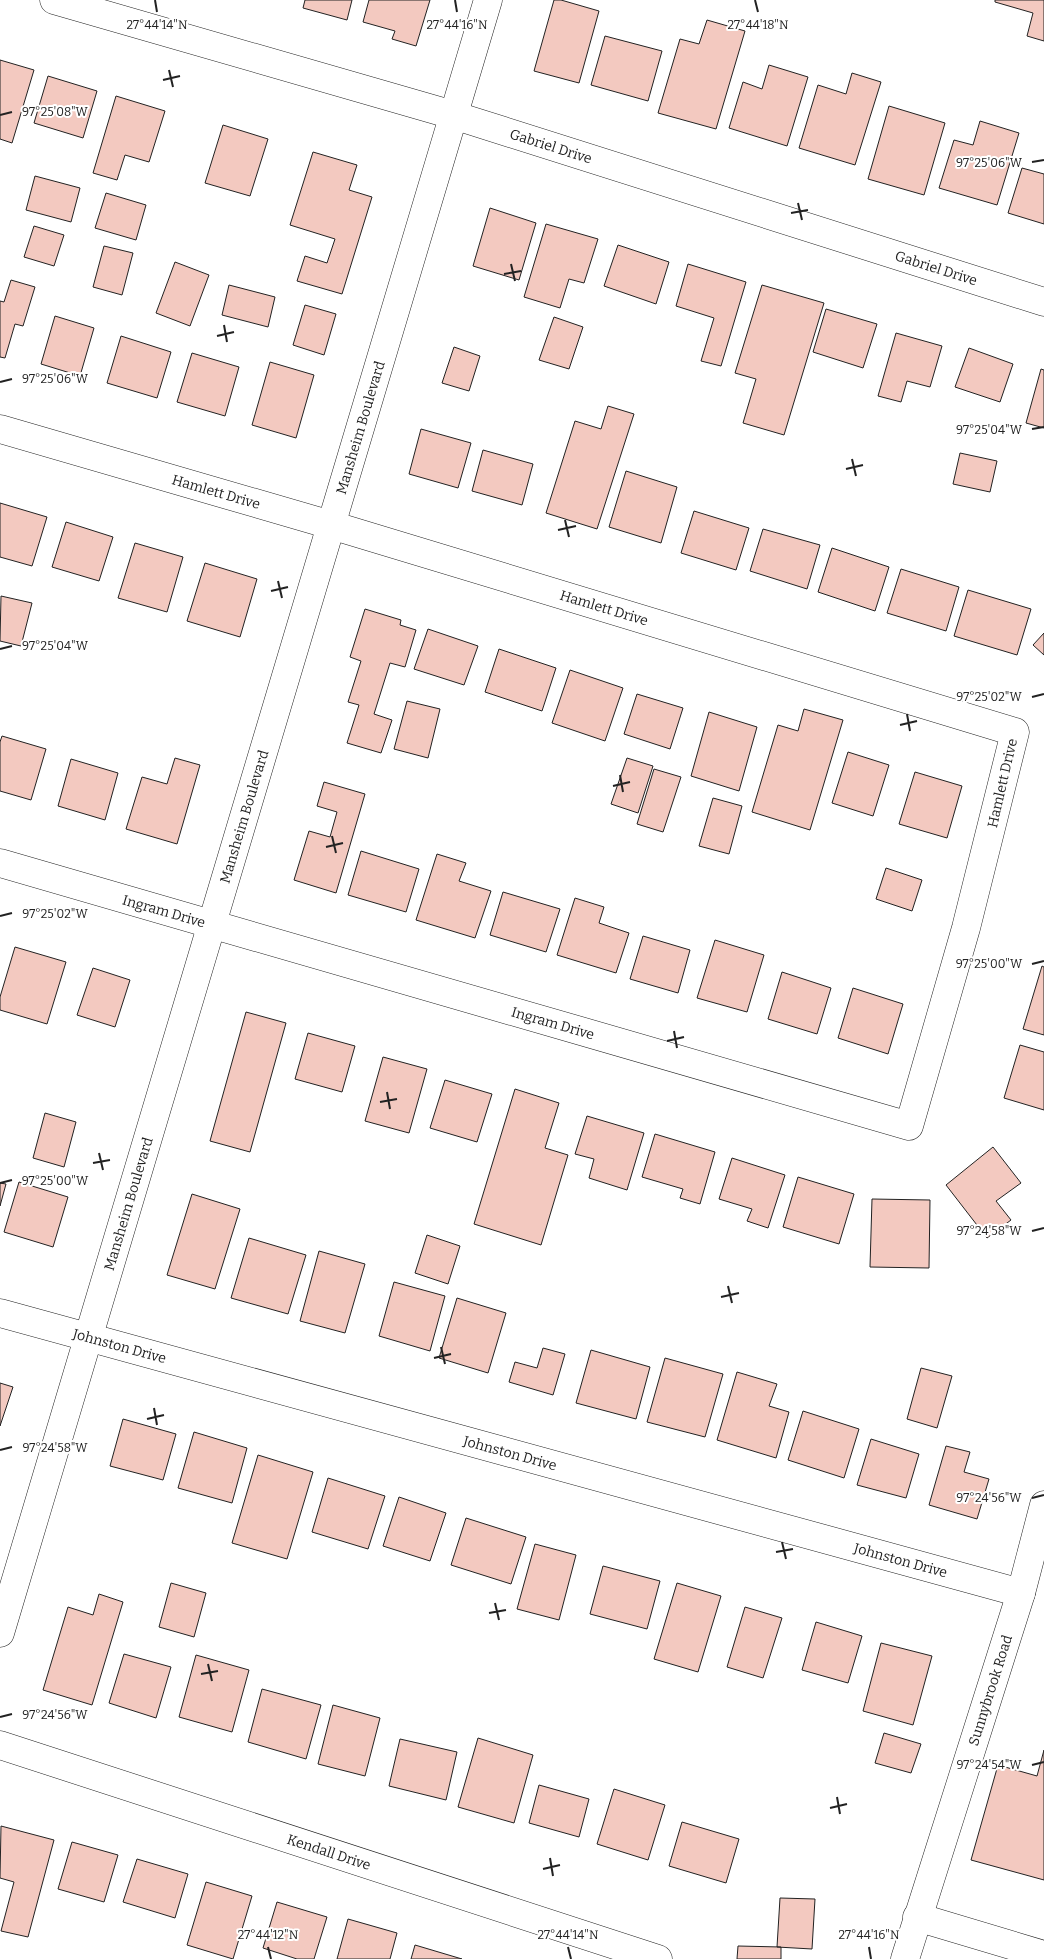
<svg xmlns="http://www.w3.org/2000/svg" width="1044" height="1959" font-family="Bitter,serif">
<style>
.building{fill:#f3c9c0;stroke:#222}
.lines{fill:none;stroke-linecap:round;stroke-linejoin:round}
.street-casing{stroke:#222;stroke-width:29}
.secondary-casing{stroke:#222;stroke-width:29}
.street{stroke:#fff;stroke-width:28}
.secondary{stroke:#fff;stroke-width:28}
.ticks{fill:none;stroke:#222;stroke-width:2}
.labels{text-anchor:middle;stroke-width:4;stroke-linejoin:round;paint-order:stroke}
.street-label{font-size:14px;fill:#222;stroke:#fff}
.ticks-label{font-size:12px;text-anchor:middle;fill:#222;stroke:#fff;stroke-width:4;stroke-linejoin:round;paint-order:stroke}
</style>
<rect width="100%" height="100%" fill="#fff"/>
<path class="building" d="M 305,0 L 352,0 L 347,20 L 303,8 Z
M 369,0 L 430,0 L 416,46 L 392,39 L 395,31 L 363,22 Z
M 554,0 L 561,0 L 599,11 L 579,83 L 534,71 Z
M 995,0 L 1044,0 L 1044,41 L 1027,36 L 1033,13 L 995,2 Z
M 707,20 L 745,31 L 716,129 L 658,113 L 680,39 L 699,44 Z
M 605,36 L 662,51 L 648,101 L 591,85 Z
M 0,60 L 34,70 L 12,143 L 0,139 Z
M 769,65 L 808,77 L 787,146 L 729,128 L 743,82 L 762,89 Z
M 852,73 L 881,82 L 855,165 L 799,148 L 818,85 L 846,94 Z
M 48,76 L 97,91 L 83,138 L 34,123 Z
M 116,96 L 165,111 L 149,162 L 125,155 L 117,180 L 93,173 Z
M 889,106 L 945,123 L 924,195 L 868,179 Z
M 980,121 L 1019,133 L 997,205 L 939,188 L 954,140 L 973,145 Z
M 223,125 L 268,139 L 250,196 L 205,183 Z
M 313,152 L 357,165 L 349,190 L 372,197 L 342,294 L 297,281 L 305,256 L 327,263 L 335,239 L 290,225 Z
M 1022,168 L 1044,174 L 1044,224 L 1008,213 Z
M 35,176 L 80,188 L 71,222 L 26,210 Z
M 106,193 L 146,205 L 136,240 L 95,228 Z
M 490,208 L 536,223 L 519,280 L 473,266 Z
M 546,224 L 598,239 L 584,283 L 569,279 L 560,308 L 524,297 Z
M 34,226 L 64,235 L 54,266 L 24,257 Z
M 618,245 L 669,262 L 656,304 L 604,286 Z
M 104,246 L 133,253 L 122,295 L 93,287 Z
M 175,262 L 209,275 L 190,326 L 156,313 Z
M 688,264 L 746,282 L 721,366 L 701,361 L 714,318 L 676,306 Z
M 11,280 L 35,287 L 23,326 L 15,324 L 5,358 L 0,357 L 0,301 L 4,302 Z
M 229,285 L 275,297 L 268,327 L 222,315 Z
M 762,285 L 824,303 L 784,435 L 743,423 L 756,379 L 735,373 Z
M 305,305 L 336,314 L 324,355 L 293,345 Z
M 826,309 L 877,324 L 863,368 L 813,352 Z
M 55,316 L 94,328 L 80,376 L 41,364 Z
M 554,317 L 583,327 L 569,369 L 539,360 Z
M 896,333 L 942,346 L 930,387 L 907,381 L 901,402 L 878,396 Z
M 121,336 L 171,352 L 157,398 L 107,383 Z
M 454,347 L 480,356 L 469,391 L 442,383 Z
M 969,348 L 1013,364 L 1000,402 L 955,387 Z
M 192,353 L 239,367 L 225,416 L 177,402 Z
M 270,362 L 314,375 L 296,438 L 252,425 Z
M 1041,369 L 1044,370 L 1044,428 L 1026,423 Z
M 608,406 L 634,414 L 597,529 L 546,513 L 575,421 L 601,429 Z
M 421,429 L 471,443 L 458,488 L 409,474 Z
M 483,450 L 533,464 L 522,505 L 472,491 Z
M 960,453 L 997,461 L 990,492 L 953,484 Z
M 626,471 L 677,487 L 661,543 L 609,527 Z
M 0,503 L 47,517 L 32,566 L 0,557 Z
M 694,511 L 749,528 L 736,570 L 681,553 Z
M 66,522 L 113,537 L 99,581 L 52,567 Z
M 763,529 L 820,545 L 807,589 L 750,571 Z
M 135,543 L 183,557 L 167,612 L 118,598 Z
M 832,548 L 889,567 L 875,611 L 818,592 Z
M 205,563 L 257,579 L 240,637 L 187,621 Z
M 901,569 L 959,587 L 946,631 L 887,613 Z
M 968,590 L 1031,609 L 1017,655 L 954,636 Z
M 1,596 L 32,603 L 21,646 L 0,641 Z
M 365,609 L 401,620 L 400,625 L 416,630 L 405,667 L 390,663 L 374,714 L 392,720 L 381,753 L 347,743 L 359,705 L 348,702 L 361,661 L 350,657 Z
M 428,629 L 478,646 L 464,685 L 414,669 Z
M 1044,633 L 1044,655 L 1033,645 Z
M 499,649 L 556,668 L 542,711 L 485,692 Z
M 570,670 L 623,688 L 605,741 L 552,723 Z
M 637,694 L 683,708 L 670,749 L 624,734 Z
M 407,701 L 440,709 L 428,758 L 394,749 Z
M 804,709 L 843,720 L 810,830 L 752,812 L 778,725 L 798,731 Z
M 709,712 L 757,727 L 739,791 L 691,776 Z
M 2,736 L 46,749 L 31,800 L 0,791 L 0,742 Z
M 848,752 L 889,765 L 873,816 L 832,803 Z
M 175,758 L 200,765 L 177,844 L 126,829 L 142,777 L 167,784 Z
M 627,758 L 653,766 L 638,813 L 611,804 Z
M 71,759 L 118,773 L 105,820 L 58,806 Z
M 654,769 L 681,777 L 663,832 L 637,824 Z
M 915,772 L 962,786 L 947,838 L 899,824 Z
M 324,782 L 365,794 L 336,893 L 294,880 L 309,831 L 330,837 L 337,812 L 317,806 Z
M 713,798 L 742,806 L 729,854 L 699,846 Z
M 361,851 L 419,869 L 406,912 L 348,895 Z
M 437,854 L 466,863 L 459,881 L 491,891 L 475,938 L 416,920 Z
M 886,868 L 922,880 L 912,911 L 876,899 Z
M 503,892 L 560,909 L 546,952 L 490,935 Z
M 575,898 L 604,907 L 599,923 L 629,933 L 616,973 L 557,955 Z
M 643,936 L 690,950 L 678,993 L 630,979 Z
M 715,940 L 764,955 L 747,1012 L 697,998 Z
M 15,947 L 66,962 L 47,1024 L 0,1010 L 0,997 Z
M 1042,966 L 1044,967 L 1044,1035 L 1023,1029 Z
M 93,968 L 130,980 L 115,1027 L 77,1015 Z
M 782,972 L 831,988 L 817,1034 L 768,1019 Z
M 853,988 L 903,1004 L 888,1054 L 838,1038 Z
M 246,1012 L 286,1023 L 250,1152 L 210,1141 Z
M 308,1033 L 355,1046 L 342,1092 L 295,1079 Z
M 1020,1045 L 1044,1052 L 1044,1110 L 1004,1098 Z
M 383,1057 L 427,1069 L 409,1133 L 365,1121 Z
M 445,1080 L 492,1094 L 477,1142 L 430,1128 Z
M 515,1089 L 559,1103 L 545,1148 L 568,1155 L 541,1245 L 474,1224 Z
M 45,1113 L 76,1122 L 64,1167 L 33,1158 Z
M 587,1116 L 644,1133 L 627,1190 L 589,1178 L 594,1159 L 575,1154 Z
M 655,1134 L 715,1152 L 700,1204 L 680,1198 L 683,1189 L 642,1177 Z
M 993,1147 L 1021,1183 L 996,1201 L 1011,1220 L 987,1238 L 946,1185 Z
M 732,1158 L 785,1175 L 768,1228 L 747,1221 L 752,1209 L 719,1199 Z
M 798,1177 L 854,1194 L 839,1244 L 783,1227 Z
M 19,1182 L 68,1197 L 53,1247 L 4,1232 Z
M 0,1183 L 6,1184 L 0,1206 Z
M 192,1194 L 240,1209 L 215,1289 L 167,1275 Z
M 872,1199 L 930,1200 L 929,1268 L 870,1267 Z
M 427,1235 L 460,1246 L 448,1284 L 415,1273 Z
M 249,1238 L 306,1255 L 288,1314 L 231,1298 Z
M 319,1251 L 365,1264 L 345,1333 L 300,1321 Z
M 394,1282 L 445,1296 L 430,1351 L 379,1336 Z
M 457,1298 L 506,1313 L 488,1373 L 439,1358 Z
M 543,1348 L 565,1354 L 553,1395 L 509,1382 L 515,1362 L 537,1368 Z
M 591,1350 L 650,1367 L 636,1419 L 576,1403 Z
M 665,1358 L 723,1374 L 705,1437 L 647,1422 Z
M 921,1368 L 952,1376 L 937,1428 L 907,1419 Z
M 737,1372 L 777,1384 L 769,1406 L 789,1412 L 776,1458 L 717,1440 Z
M 0,1383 L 13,1387 L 0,1426 Z
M 803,1411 L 859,1429 L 844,1478 L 788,1460 Z
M 123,1419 L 176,1434 L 163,1480 L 110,1466 Z
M 194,1432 L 247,1448 L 232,1503 L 178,1488 Z
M 871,1439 L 919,1454 L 906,1498 L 857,1485 Z
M 946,1446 L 970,1452 L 964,1472 L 989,1479 L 977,1519 L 929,1505 Z
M 258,1455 L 313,1472 L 287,1559 L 232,1543 Z
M 328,1478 L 385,1496 L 368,1549 L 312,1532 Z
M 399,1497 L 446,1513 L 430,1561 L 383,1546 Z
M 466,1518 L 526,1537 L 511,1584 L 451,1565 Z
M 535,1544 L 576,1555 L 559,1620 L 517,1609 Z
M 603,1566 L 660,1581 L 647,1629 L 590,1614 Z
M 171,1583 L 206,1593 L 194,1637 L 159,1627 Z
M 677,1583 L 721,1596 L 698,1672 L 654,1659 Z
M 99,1594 L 123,1602 L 92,1705 L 43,1690 L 68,1607 L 93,1615 Z
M 745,1607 L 782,1618 L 763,1678 L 727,1667 Z
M 816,1622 L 862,1636 L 848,1683 L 802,1670 Z
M 881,1643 L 932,1656 L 913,1725 L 863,1711 Z
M 124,1654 L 171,1667 L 156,1718 L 109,1703 Z
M 196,1655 L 249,1670 L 232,1732 L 179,1717 Z
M 262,1689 L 321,1705 L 306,1759 L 248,1742 Z
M 333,1705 L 380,1718 L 365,1776 L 318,1764 Z
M 884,1733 L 921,1744 L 911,1773 L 875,1763 Z
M 478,1738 L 533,1755 L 514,1823 L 458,1807 Z
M 400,1739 L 457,1752 L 446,1800 L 389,1786 Z
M 1044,1750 L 1044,1880 L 971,1860 L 998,1765 L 1037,1776 Z
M 539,1785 L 589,1799 L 579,1837 L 529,1823 Z
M 614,1789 L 665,1805 L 648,1860 L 597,1844 Z
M 682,1822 L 739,1839 L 726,1883 L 669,1866 Z
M 1,1826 L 54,1840 L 28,1937 L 1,1931 L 14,1882 L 0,1878 Z
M 72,1842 L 118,1855 L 104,1902 L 58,1889 Z
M 137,1859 L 188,1874 L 175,1918 L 123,1902 Z
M 206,1882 L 252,1896 L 233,1959 L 187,1945 Z
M 780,1898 L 815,1899 L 812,1949 L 777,1947 Z
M 277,1902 L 327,1917 L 314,1959 L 297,1959 L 263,1948 Z
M 348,1919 L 397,1933 L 390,1959 L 337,1959 Z
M 415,1945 L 462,1959 L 411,1959 Z
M 738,1946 L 781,1947 L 781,1959 L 737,1959 Z"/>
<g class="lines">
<g class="street-casing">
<g id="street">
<path id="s1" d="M 54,0 L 453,115 L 1044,302"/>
<path id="s2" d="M 0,429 L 331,525 L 1015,732 L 966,928 L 909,1126 L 0,863"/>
<path id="s3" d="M 0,1313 L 1021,1593"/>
<path id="s4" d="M 0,1633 L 488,0"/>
<path id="s5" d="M 0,1745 L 658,1959"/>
<path d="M 917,1917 L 1044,1955"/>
</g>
</g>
<g class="secondary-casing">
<g id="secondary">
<path id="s6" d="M 905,1959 L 1021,1593 L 1044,1505"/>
</g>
</g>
<use href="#street" class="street"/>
<use href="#secondary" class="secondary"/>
</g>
<path class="ticks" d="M 155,0 L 157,12M 455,0 L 457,12M 755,0 L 758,12M 169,70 L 173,87M 163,80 L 180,76M 0,115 L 12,112M 1032,162 L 1044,160M 798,203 L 802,220M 791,213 L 808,210M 511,264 L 515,281M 504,274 L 521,271M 224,325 L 227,342M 217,336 L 234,332M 0,382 L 12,379M 1032,429 L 1044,427M 852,459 L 856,476M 846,469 L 863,465M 565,520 L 569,537M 558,530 L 576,526M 278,581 L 282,598M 271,591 L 288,587M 0,649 L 12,646M 1032,697 L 1044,694M 907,714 L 910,731M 900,725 L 917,721M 620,775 L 623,792M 613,786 L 630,782M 332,836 L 336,853M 326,847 L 343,843M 0,916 L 12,913M 1032,964 L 1044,961M 674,1031 L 677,1048M 667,1041 L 684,1037M 387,1092 L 390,1109M 380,1102 L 397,1099M 99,1153 L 103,1170M 93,1163 L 110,1160M 0,1183 L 12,1180M 1032,1231 L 1044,1228M 728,1286 L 732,1303M 721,1297 L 739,1293M 441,1347 L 445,1364M 434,1358 L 451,1354M 154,1408 L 157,1425M 147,1419 L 164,1415M 0,1450 L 12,1447M 1032,1498 L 1044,1495M 782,1542 L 786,1559M 776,1552 L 793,1549M 495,1603 L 499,1620M 489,1613 L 506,1610M 208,1664 L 212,1681M 201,1674 L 218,1671M 0,1717 L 12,1714M 1032,1765 L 1044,1762M 837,1797 L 840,1814M 830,1808 L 847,1804M 550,1858 L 553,1876M 543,1869 L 560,1865M 268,1947 L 271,1959M 568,1947 L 571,1959M 869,1947 L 871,1959"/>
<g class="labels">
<g class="street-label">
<text dy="5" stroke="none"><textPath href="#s1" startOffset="518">Gabriel Drive</textPath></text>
<text dy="5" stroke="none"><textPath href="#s1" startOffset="922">Gabriel Drive</textPath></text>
<text dy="5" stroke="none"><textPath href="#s4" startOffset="1258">Mansheim Boulevard</textPath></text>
<text dy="5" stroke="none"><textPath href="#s2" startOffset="225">Hamlett Drive</textPath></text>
<text dy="5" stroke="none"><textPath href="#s2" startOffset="630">Hamlett Drive</textPath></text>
<text transform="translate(1002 783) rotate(-77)" y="5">Hamlett Drive</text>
<text dy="5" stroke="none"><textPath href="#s4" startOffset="852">Mansheim Boulevard</textPath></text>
<text transform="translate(164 911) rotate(16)" y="5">Ingram Drive</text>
<text transform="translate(553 1023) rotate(16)" y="5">Ingram Drive</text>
<text dy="5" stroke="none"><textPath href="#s4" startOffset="448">Mansheim Boulevard</textPath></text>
<text dy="5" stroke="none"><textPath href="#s3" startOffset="124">Johnston Drive</textPath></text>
<text dy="5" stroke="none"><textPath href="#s3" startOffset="529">Johnston Drive</textPath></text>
<text dy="5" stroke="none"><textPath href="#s3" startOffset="934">Johnston Drive</textPath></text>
<text dy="5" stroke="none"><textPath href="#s6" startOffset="282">Sunnybrook Road</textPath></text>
<text dy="5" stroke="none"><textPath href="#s5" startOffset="346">Kendall Drive</textPath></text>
</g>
</g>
<g class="ticks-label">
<text x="157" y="29">27°44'14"N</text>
<text x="457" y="29">27°44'16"N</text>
<text x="758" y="29">27°44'18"N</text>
<text x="55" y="116">97°25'08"W</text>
<text x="989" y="167">97°25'06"W</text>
<text x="55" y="383">97°25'06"W</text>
<text x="989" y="434">97°25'04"W</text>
<text x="55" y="650">97°25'04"W</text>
<text x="989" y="701">97°25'02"W</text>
<text x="55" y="918">97°25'02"W</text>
<text x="989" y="968">97°25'00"W</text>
<text x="55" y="1185">97°25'00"W</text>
<text x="989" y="1235">97°24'58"W</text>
<text x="55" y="1452">97°24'58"W</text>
<text x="989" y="1502">97°24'56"W</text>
<text x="55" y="1719">97°24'56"W</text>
<text x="989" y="1769">97°24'54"W</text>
<text x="268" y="1939">27°44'12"N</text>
<text x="568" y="1939">27°44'14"N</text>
<text x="869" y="1939">27°44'16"N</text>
</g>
</svg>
